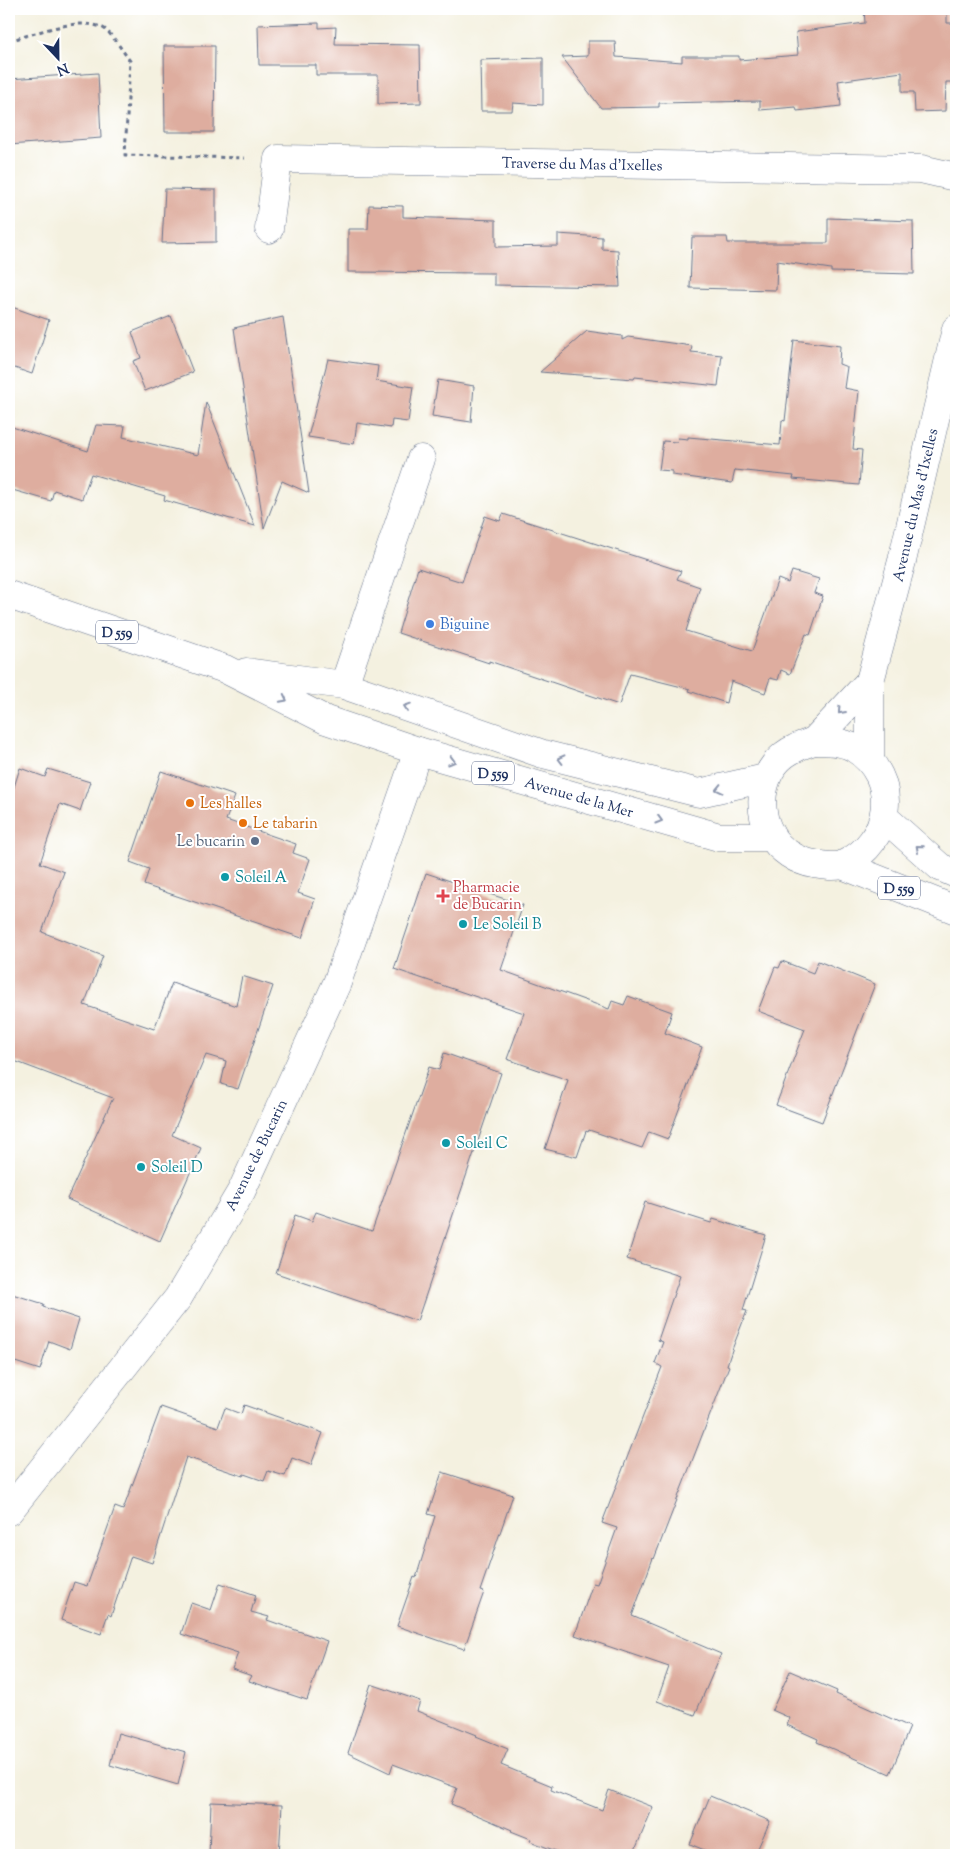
<svg xmlns="http://www.w3.org/2000/svg" width="965" height="1864" font-family="'Sorts Mill Goudy',serif">
<style>
.building{fill:#dead9f}
.lines{fill:none;stroke-linecap:round;stroke-linejoin:round}
.minor-casing{stroke:#67738c;stroke-width:29}
.major-casing{stroke:#67738c;stroke-width:29}
.path{stroke:#67738c;stroke-width:3;stroke-dasharray:4 4;stroke-linecap:butt}
.minor{stroke:#fff;stroke-width:28}
.major{stroke:#fff;stroke-width:28}
.oneway{stroke:#8d97ae}
.shop-dot{fill:#3f7fe0;stroke:#fff;stroke-width:2}
.food-dot{fill:#e8710a;stroke:#fff;stroke-width:2}
.service-dot{fill:#5c6f8a;stroke:#fff;stroke-width:2}
.culture-dot{fill:#0f9aa8;stroke:#fff;stroke-width:2}
.health-dot{fill:#e0444e;stroke:#fff;stroke-width:2}
.labels{text-anchor:middle;stroke-width:4;stroke-linejoin:round;paint-order:stroke}
.shield{fill:#fff;stroke:#5f6d8e;stroke-width:1}
.shield-label{font-size:14px;font-weight:bold;fill:#1b2f5e}
.street-label{font-size:15px;fill:#1b2f5e;stroke:#fff}
.shop-label{font-size:15px;fill:#366cbe;stroke:#fff;text-anchor:start}
.food-label{font-size:15px;fill:#c56008;stroke:#fff;text-anchor:start}
.service-label{font-size:15px;fill:#4e5e75;stroke:#fff;text-anchor:end}
.culture-label{font-size:15px;fill:#0d838f;stroke:#fff;text-anchor:start}
.health-label{font-size:15px;fill:#be3a42;stroke:#fff;text-anchor:start}
</style>
<rect width="100%" height="100%" fill="#fff"/>
<filter id="ink" filterUnits="userSpaceOnUse"><feTurbulence type="fractalNoise" baseFrequency=".02" numOctaves="2"/><feDisplacementMap in="SourceGraphic" scale="10" xChannelSelector="R" yChannelSelector="G"/><feConvolveMatrix kernelMatrix="1 2 1 2 8 2 1 2 1" color-interpolation-filters="sRGB"/></filter>
<filter id="wash" filterUnits="userSpaceOnUse"><feTurbulence type="fractalNoise" baseFrequency=".0096" numOctaves="4" result="noise"/><feDisplacementMap in="SourceGraphic" scale="20" xChannelSelector="R" yChannelSelector="G"/><feGaussianBlur stdDeviation="1.12" result="paint"/><feColorMatrix in="noise" values="0 0 0 0 0 0 0 0 0 0 0 0 0 0 0 0 0 1.4 0 .05"/><feComposite in="paint" operator="in"/></filter>
<g filter="url(#wash)">
<rect width="100%" height="100%" fill="#f4f1e0"/>
<g id="blocks">
<path class="building" d="M 864,9 L 947,9 L 947,23 L 956,23 L 956,82 L 946,82 L 945,111 L 915,112 L 914,92 L 902,92 L 902,72 L 838,81 L 841,106 L 797,111 L 796,107 L 760,110 L 760,101 L 659,103 L 659,107 L 601,108 L 562,57 L 588,56 L 588,41 L 615,41 L 616,57 L 682,62 L 682,56 L 739,56 L 739,60 L 798,55 L 796,32 L 865,23 Z
M 319,23 L 319,28 L 336,27 L 335,44 L 420,45 L 421,103 L 378,104 L 378,75 L 316,75 L 316,65 L 259,65 L 258,25 Z
M 164,46 L 215,46 L 214,132 L 165,132 Z
M 543,58 L 543,105 L 513,103 L 512,111 L 481,111 L 480,60 Z
M 98,73 L 101,138 L 9,145 L 9,79 Z
M 165,189 L 216,190 L 216,242 L 162,243 Z
M 369,205 L 403,206 L 403,217 L 496,220 L 496,247 L 558,246 L 558,234 L 602,237 L 602,249 L 618,250 L 620,287 L 494,285 L 494,273 L 348,272 L 348,229 L 368,229 Z
M 828,218 L 913,221 L 914,274 L 831,272 L 831,269 L 777,261 L 776,290 L 690,288 L 692,237 L 727,237 L 728,243 L 828,243 Z
M 9,306 L 49,320 L 32,374 L 9,366 Z
M 171,316 L 193,372 L 145,391 L 133,361 L 141,358 L 132,332 Z
M 283,317 L 309,493 L 282,481 L 264,528 L 234,328 Z
M 587,331 L 622,336 L 622,340 L 628,337 L 692,346 L 691,352 L 722,355 L 718,386 L 635,377 L 634,379 L 540,372 Z
M 794,340 L 840,346 L 839,364 L 847,367 L 844,388 L 859,391 L 853,449 L 862,450 L 859,485 L 793,479 L 794,476 L 735,470 L 732,483 L 672,475 L 672,471 L 659,470 L 663,441 L 677,442 L 678,438 L 688,439 L 688,437 L 780,445 L 782,420 L 785,421 Z
M 328,359 L 378,366 L 376,381 L 413,387 L 408,422 L 392,420 L 391,428 L 357,423 L 354,444 L 308,437 Z
M 438,380 L 474,386 L 471,422 L 432,416 Z
M 206,402 L 255,526 L 164,500 L 165,496 L 91,474 L 82,499 L 54,490 L 51,501 L 9,489 L 9,426 L 88,451 L 96,425 L 125,426 L 123,437 L 198,455 Z
M 503,514 L 681,571 L 677,579 L 700,587 L 686,631 L 752,651 L 778,579 L 788,583 L 792,571 L 819,579 L 814,593 L 823,596 L 810,635 L 806,634 L 790,674 L 781,670 L 778,680 L 770,678 L 765,693 L 731,681 L 726,703 L 689,691 L 690,689 L 630,674 L 619,705 L 489,661 L 489,663 L 398,633 L 418,568 L 462,582 L 485,516 L 500,521 Z
M 20,768 L 45,777 L 48,769 L 90,782 L 80,811 L 60,804 L 40,863 L 64,872 L 42,932 L 103,956 L 84,1005 L 154,1029 L 172,983 L 236,1006 L 242,976 L 273,986 L 238,1089 L 221,1084 L 226,1061 L 206,1055 L 172,1135 L 201,1148 L 160,1241 L 67,1199 L 113,1098 L 9,1059 L 9,803 Z
M 161,771 L 235,796 L 226,820 L 296,844 L 293,853 L 310,859 L 298,893 L 315,899 L 302,938 L 144,885 L 149,869 L 130,862 Z
M 426,873 L 523,905 L 501,970 L 609,1009 L 612,1001 L 624,1005 L 628,996 L 672,1012 L 665,1033 L 702,1047 L 668,1139 L 649,1132 L 642,1148 L 589,1130 L 588,1132 L 586,1131 L 577,1157 L 545,1149 L 568,1080 L 507,1059 L 524,1013 L 394,969 Z
M 782,961 L 813,973 L 818,961 L 875,984 L 822,1122 L 776,1105 L 805,1029 L 758,1011 L 775,967 L 779,968 Z
M 444,1053 L 501,1073 L 417,1321 L 276,1273 L 295,1215 L 312,1221 L 316,1212 L 372,1231 L 429,1067 L 439,1070 Z
M 645,1202 L 711,1223 L 713,1219 L 766,1235 L 743,1310 L 747,1311 L 733,1347 L 727,1365 L 729,1366 L 654,1559 L 653,1558 L 632,1616 L 721,1654 L 695,1715 L 657,1701 L 669,1667 L 575,1635 L 593,1583 L 597,1584 L 617,1528 L 602,1523 L 662,1367 L 655,1363 L 663,1342 L 658,1340 L 680,1276 L 627,1259 Z
M 9,1293 L 44,1304 L 43,1307 L 79,1319 L 70,1349 L 49,1341 L 40,1370 L 9,1360 Z
M 244,1405 L 323,1433 L 311,1465 L 292,1458 L 285,1476 L 268,1471 L 264,1481 L 244,1474 L 243,1476 L 186,1457 L 152,1563 L 131,1556 L 111,1616 L 108,1614 L 101,1634 L 61,1620 L 74,1582 L 87,1586 L 115,1507 L 123,1510 L 161,1407 L 218,1427 L 225,1408 L 241,1414 Z
M 442,1472 L 513,1495 L 480,1591 L 484,1592 L 464,1649 L 397,1626 L 414,1577 L 416,1578 L 435,1516 L 428,1514 Z
M 220,1583 L 256,1595 L 251,1612 L 269,1617 L 267,1620 L 327,1641 L 307,1700 L 249,1681 L 252,1676 L 232,1669 L 238,1653 L 181,1634 L 191,1603 L 211,1610 Z
M 790,1671 L 837,1691 L 836,1694 L 910,1727 L 890,1774 L 817,1742 L 818,1739 L 787,1725 L 790,1718 L 772,1710 Z
M 371,1684 L 420,1701 L 417,1711 L 477,1735 L 476,1736 L 508,1749 L 501,1765 L 552,1786 L 551,1790 L 602,1810 L 609,1790 L 653,1807 L 633,1855 L 566,1855 L 530,1841 L 531,1839 L 511,1831 L 512,1830 L 451,1804 L 457,1788 L 393,1764 L 390,1773 L 348,1753 Z
M 118,1733 L 186,1752 L 178,1785 L 110,1765 Z
M 710,1796 L 770,1821 L 755,1855 L 716,1855 L 690,1844 Z
M 211,1802 L 282,1805 L 279,1855 L 209,1855 Z"/>
</g>
</g>
<g filter="url(#ink)">
<use href="#blocks" fill-opacity="0" stroke="#67738c" stroke-width="1"/>
<g class="lines">
<g class="minor-casing">
<path id="minor" d="M 269,229 L 278,159 L 921,169 L 956,177
M 344,685 L 421,459
M 814,741 L 870,681
M 870,760 L 870,681 L 902,561 L 956,329
M 9,1511 L 178,1298 L 242,1190 L 337,983 L 418,751"/>
</g>
<g class="major-casing">
<path id="major" d="M 9,595 L 225,669 L 326,720 L 418,751 L 719,837 L 772,837
M 246,672 L 344,685 L 543,754 L 699,793 L 766,778
M 814,741 C 827,741 842,741 854,748 C 901,777 892,842 844,864 C 836,868 822,865 814,864 C 797,861 779,850 771,835 C 754,805 762,763 796,748 C 801,745 808,743 814,741 Z
M 884,817 L 940,867 L 956,874
M 842,865 L 956,910"/>
</g>
<path class="path" d="M 9,41 C 34,34 78,16 103,28 C 111,32 124,53 130,61 L 125,155 L 245,158"/>
<use href="#minor" class="minor"/>
<use href="#major" class="major"/>
</g>
<defs><path id="oneway-chevron" d="M-2-3.5L2.5 0L-2 3.5" fill="none" stroke-width="1.6" stroke-linecap="round" stroke-linejoin="round" transform="scale(1.25)"/></defs>
<g class="oneway">
<use href="#oneway-chevron" transform="translate(284 699) rotate(27)"/>
<use href="#oneway-chevron" transform="translate(407 707) rotate(-161)"/>
<use href="#oneway-chevron" transform="translate(841 711) rotate(132)"/>
<use href="#oneway-chevron" transform="translate(561 759) rotate(-166)"/>
<use href="#oneway-chevron" transform="translate(452 761) rotate(16)"/>
<use href="#oneway-chevron" transform="translate(719 789) rotate(167)"/>
<use href="#oneway-chevron" transform="translate(659 820) rotate(16)"/>
<use href="#oneway-chevron" transform="translate(919 848) rotate(-139)"/>
</g>
</g>
<circle class="shop-dot" cx="430" cy="624" r="5"/>
<g class="food-dot">
<circle cx="190" cy="803" r="5"/>
<circle cx="243" cy="823" r="5"/>
</g>
<circle class="service-dot" cx="255" cy="841" r="5"/>
<g class="culture-dot">
<circle cx="225" cy="877" r="5"/>
<circle cx="463" cy="924" r="5"/>
<circle cx="446" cy="1143" r="5"/>
<circle cx="141" cy="1167" r="5"/>
</g>
<path class="health-dot" d="M440.5 888.5h5v5h5v5h-5v5h-5v-5h-5v-5h5z"/>
<g class="labels">
<g class="shield">
<rect x="96" y="620.5" width="42" height="23" rx="4"/>
<rect x="472" y="761.5" width="42" height="23" rx="4"/>
<rect x="878" y="876.5" width="42" height="23" rx="4"/>
</g>
<g class="shield-label">
<text x="117" y="637">D 559</text>
<text x="493" y="778">D 559</text>
<text x="899" y="893">D 559</text>
</g>
<g class="street-label">
<text transform="translate(582 164) rotate(1)" y="5">Traverse du Mas d'Ixelles</text>
<text transform="translate(915 505) rotate(-77)" y="5">Avenue du Mas d'Ixelles</text>
<text transform="translate(579 797) rotate(16)" y="5">Avenue de la Mer</text>
<text transform="translate(256 1155) rotate(-64)" y="5">Avenue de Bucarin</text>
</g>
<g class="shop-label">
<text x="440" y="629">Biguine</text>
</g>
<g class="food-label">
<text x="200" y="808">Les halles</text>
<text x="253" y="828">Le tabarin</text>
</g>
<g class="service-label">
<text x="245" y="846">Le bucarin</text>
</g>
<g class="culture-label">
<text x="235" y="882">Soleil A</text>
<text x="473" y="929">Le Soleil B</text>
<text x="456" y="1148">Soleil C</text>
<text x="151" y="1172">Soleil D</text>
</g>
<g class="health-label">
<text x="453" y="892">Pharmacie<tspan x="453" dy="17">de Bucarin</tspan></text>
</g>
</g>
<rect width="965" height="1864" fill="none" stroke="#fff" stroke-width="30"/>
<g transform="translate(58 58) rotate(158)" stroke="#ffffff" stroke-width="4" paint-order="stroke">
<path d="M0-4L9 19L0 12L-9 19Z" fill="#1b2f5e"/>
<text y="-8" font-size="14" font-weight="bold" text-anchor="middle" fill="#1b2f5e">N</text>
</g>
</svg>
